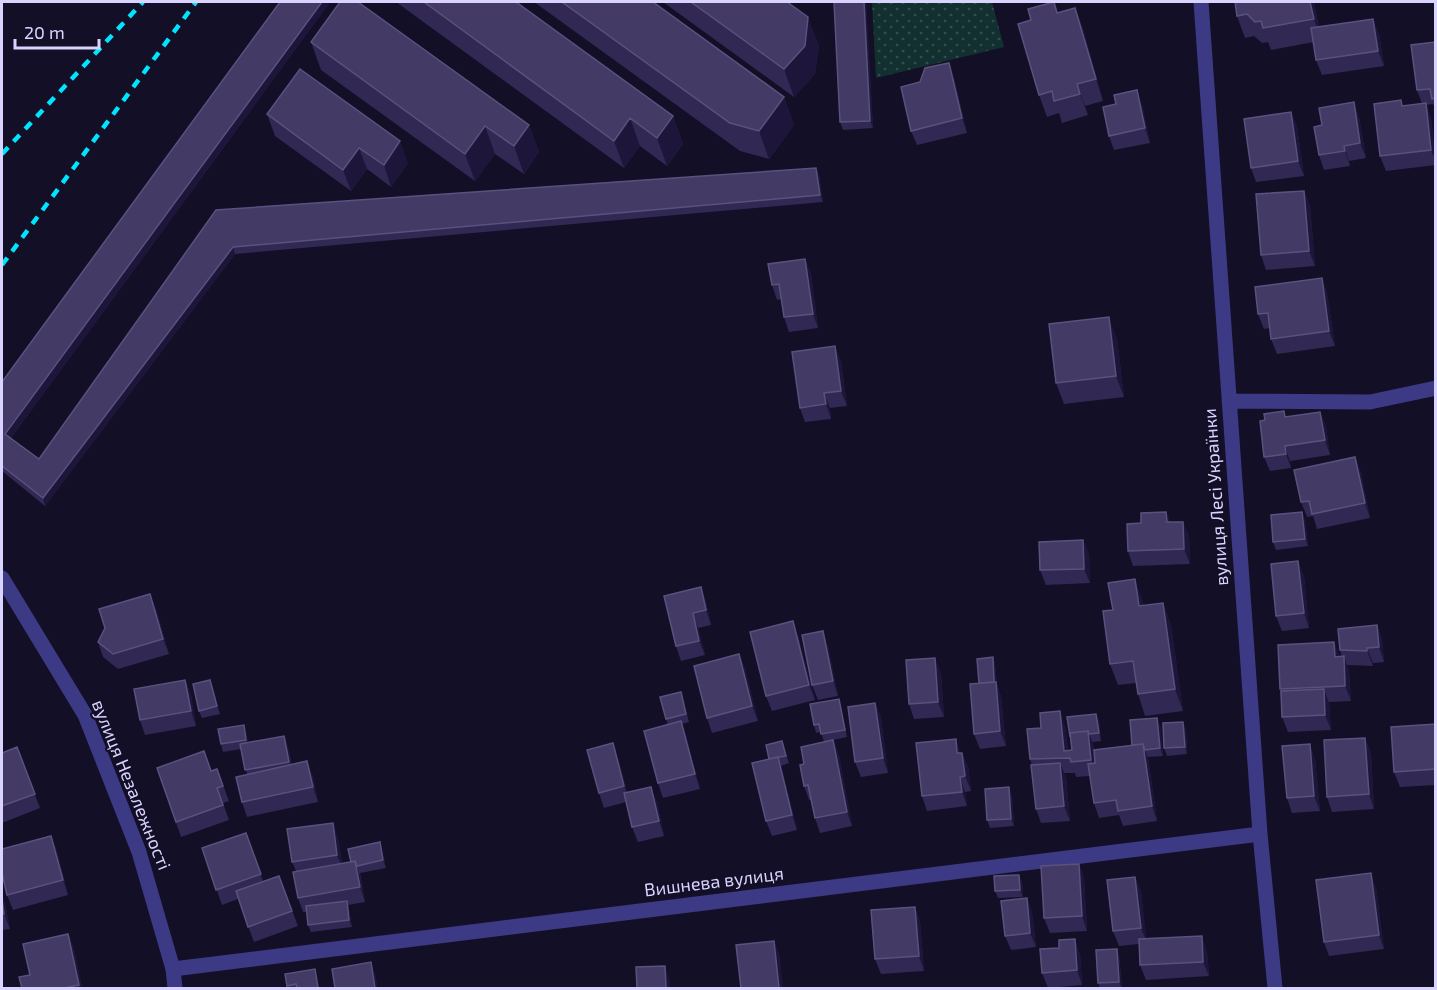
<svg xmlns="http://www.w3.org/2000/svg" width="1437" height="990" font-family="'Exo 2',sans-serif">
<style>
.garden{fill:url(#garden-dots)}
.lines{fill:none;stroke-linecap:round;stroke-linejoin:round}
.minor{stroke:#3d3a85;stroke-width:15}
.tertiary{stroke:#3d3a85;stroke-width:15}
.rail{stroke:#00e5ff;stroke-width:4.5;stroke-dasharray:9 8;stroke-linecap:butt}
.wall{fill:#312854}
.shaded-wall{fill:#1d163a}
.building{fill:#433a66;stroke:#5a527e;stroke-width:1.5}
.labels{text-anchor:middle;stroke-width:4.5;stroke-linejoin:round;paint-order:stroke}
.street-label{font-size:18px;fill:#d9d4ff;stroke:#130f26}
</style>
<defs>
<pattern id="garden-dots" width="8" height="8" patternUnits="userSpaceOnUse" patternTransform="scale(1.5)"><rect width="8" height="8" fill="#12302f"/><path d="M2 2h.1M6 6h.1" fill="none" stroke="#344d4e" stroke-width="1.8" stroke-linecap="round"/></pattern>
</defs>
<rect width="100%" height="100%" fill="#130f26"/>
<path class="garden" d="M 872,2 L 992,2 L 1004,47 L 876,78 Z"/>
<g class="lines">
<path class="minor" d="M 1201,2 L 1260,834 L 1275,988
M 1229,401 L 1370,402 L 1436,388
M 173,969 L 1260,834"/>
<path class="tertiary" d="M 2,578 L 85,715 L 139,852 L 173,969 L 175,988"/>
<path class="rail" d="M 2,154 L 143,2
M 2,265 L 196,2"/>
</g>
<path class="wall" d="M 280,2 L 330,2 L 11,438 L 39,459 L 216,210 L 816,168 L 819,175 L 823,202 L 235,254 L 45,506 L 2,471 L 2,382 Z
M 396,2 L 516,2 L 673,116 L 683,144 L 667,166 L 640,146 L 624,168 Z
M 534,2 L 653,2 L 784,97 L 794,125 L 769,159 L 740,151 Z
M 663,2 L 787,2 L 819,45 L 815,74 L 794,97 Z
M 834,2 L 866,2 L 873,128 L 843,130 L 840,122 Z
M 1054,2 L 1058,13 L 1075,8 L 1083,29 L 1103,101 L 1085,106 L 1088,115 L 1062,123 L 1059,113 L 1047,117 L 1039,95 L 1031,20 Z
M 1235,2 L 1314,2 L 1319,27 L 1379,34 L 1384,66 L 1322,75 L 1316,60 L 1314,42 L 1271,50 L 1268,42 L 1262,43 L 1254,36 L 1245,38 L 1237,16 Z
M 311,42 L 529,125 L 539,152 L 524,174 L 495,154 L 475,181 L 321,70 Z
M 1435,42 L 1436,110 L 1433,104 L 1426,105 L 1431,118 L 1436,165 L 1386,171 L 1380,156 L 1403,106 L 1422,104 L 1417,90 Z
M 954,78 L 967,133 L 917,145 L 911,131 Z
M 1142,105 L 1150,143 L 1114,150 L 1109,136 Z
M 1291,112 L 1297,127 L 1304,176 L 1256,182 L 1251,168 Z
M 267,114 L 408,163 L 391,187 L 367,169 L 351,191 L 275,136 Z
M 1359,117 L 1366,158 L 1349,161 L 1350,166 L 1324,170 L 1319,155 Z
M 1304,191 L 1310,206 L 1315,266 L 1266,270 L 1261,255 Z
M 805,259 L 811,274 L 818,328 L 789,332 L 784,317 L 781,299 L 777,300 L 772,285 Z
M 1322,278 L 1327,293 L 1335,346 L 1277,354 L 1271,339 L 1270,328 L 1264,329 L 1258,314 Z
M 1117,339 L 1124,397 L 1064,404 L 1056,383 Z
M 841,361 L 847,406 L 830,408 L 831,419 L 805,422 L 800,408 Z
M 1320,412 L 1326,427 L 1330,455 L 1290,461 L 1291,468 L 1270,471 L 1264,457 L 1286,417 Z
M 1361,472 L 1370,518 L 1317,529 L 1313,516 L 1307,517 L 1301,502 Z
M 1166,512 L 1170,522 L 1183,522 L 1189,536 L 1190,564 L 1133,566 L 1128,551 L 1141,523 Z
M 1305,519 L 1308,546 L 1276,550 L 1273,542 Z
M 1083,540 L 1089,555 L 1090,583 L 1046,585 L 1040,570 Z
M 1304,576 L 1309,628 L 1282,631 L 1276,616 Z
M 701,587 L 706,602 L 711,625 L 698,628 L 705,655 L 681,661 L 676,646 Z
M 1143,601 L 1143,606 L 1163,603 L 1171,625 L 1183,711 L 1145,716 L 1138,694 L 1136,683 L 1118,685 L 1110,664 L 1113,610 Z
M 156,609 L 169,654 L 118,669 L 103,657 L 98,642 Z
M 1377,625 L 1382,640 L 1384,662 L 1373,663 L 1373,666 L 1347,665 L 1349,671 L 1351,701 L 1329,702 L 1331,730 L 1288,732 L 1282,717 L 1280,689 L 1334,642 L 1339,657 L 1342,657 L 1340,650 Z
M 798,636 L 815,700 L 772,711 L 766,696 Z
M 828,646 L 838,696 L 818,700 L 812,685 Z
M 739,654 L 745,669 L 758,721 L 712,733 L 707,718 Z
M 993,657 L 995,665 L 997,684 L 1001,697 L 1006,746 L 980,749 L 974,734 L 979,683 Z
M 941,673 L 944,717 L 914,719 L 909,704 Z
M 185,680 L 191,695 L 196,726 L 145,735 L 140,720 Z
M 210,680 L 220,714 L 202,718 L 199,711 Z
M 683,699 L 689,722 L 682,724 L 686,736 L 700,789 L 663,798 L 658,783 L 668,725 L 666,719 Z
M 839,699 L 841,707 L 847,737 L 824,742 L 821,732 L 816,733 L 814,725 Z
M 875,703 L 881,718 L 888,773 L 861,777 L 855,762 Z
M 1096,714 L 1099,721 L 1101,741 L 1092,742 L 1094,750 L 1132,745 L 1160,725 L 1163,756 L 1148,757 L 1157,821 L 1123,826 L 1119,815 L 1099,818 L 1094,803 L 1090,776 L 1076,777 L 1075,773 L 1064,773 L 1066,777 L 1070,821 L 1041,823 L 1036,809 L 1032,765 L 1030,759 L 1065,726 L 1068,750 L 1072,750 L 1070,737 Z
M 1183,722 L 1186,730 L 1187,754 L 1167,756 L 1164,748 Z
M 1436,724 L 1436,785 L 1400,787 L 1394,772 Z
M 246,733 L 248,742 L 284,736 L 289,751 L 292,765 L 313,776 L 318,802 L 247,817 L 242,802 L 247,774 L 241,749 L 223,752 L 221,744 Z
M 1365,738 L 1371,753 L 1374,809 L 1332,812 L 1327,797 Z
M 833,740 L 839,755 L 852,826 L 820,833 L 815,818 L 811,800 L 809,800 L 804,786 L 804,764 Z
M 782,741 L 789,763 L 781,766 L 797,830 L 772,836 L 766,821 L 769,759 Z
M 17,747 L 40,808 L 2,823 L 2,753 Z
M 961,753 L 962,753 L 968,767 L 971,791 L 965,792 L 967,806 L 927,811 L 922,796 Z
M 618,758 L 627,792 L 657,802 L 664,836 L 638,842 L 632,827 L 626,802 L 604,808 L 599,793 Z
M 1315,759 L 1320,811 L 1292,813 L 1287,798 Z
M 157,768 L 211,771 L 217,769 L 229,801 L 223,803 L 229,820 L 181,837 Z
M 1012,795 L 1014,826 L 990,828 L 987,820 Z
M 246,833 L 263,881 L 279,876 L 298,926 L 254,942 L 238,899 L 222,905 L 202,848 Z
M 51,836 L 57,851 L 68,895 L 13,910 L 7,895 Z
M 338,838 L 342,863 L 351,862 L 380,842 L 382,850 L 386,868 L 360,873 L 365,902 L 348,905 L 349,909 L 352,927 L 311,932 L 308,925 L 307,912 L 303,912 L 298,898 L 296,871 L 292,862 Z
M 1079,864 L 1084,878 L 1087,931 L 1050,933 L 1044,918 Z
M 1019,875 L 1022,882 L 1023,897 L 998,898 L 995,891 Z
M 1135,877 L 1141,892 L 1146,939 L 1207,951 L 1209,976 L 1146,980 L 1140,965 L 1139,944 L 1119,946 L 1113,931 Z
M 1376,888 L 1384,949 L 1329,956 L 1324,942 Z
M 2,895 L 5,904 L 10,929 L 2,930 Z
M 1027,898 L 1032,913 L 1036,947 L 1011,950 L 1005,936 Z
M 915,907 L 920,922 L 924,971 L 881,974 L 875,959 Z
M 68,934 L 74,949 L 82,988 L 22,988 L 30,975 Z
M 1117,949 L 1119,956 L 1122,988 L 1100,988 L 1098,983 Z
M 1080,954 L 1082,985 L 1048,988 L 1042,973 Z
M 315,969 L 317,976 L 319,988 L 288,988 L 287,986 Z"/>
<path class="shaded-wall" d="M 322,2 L 330,2 L 8,442 L 5,434 Z
M 864,2 L 866,2 L 873,128 L 870,121 Z
M 1310,2 L 1314,2 L 1321,41 L 1314,19 Z
M 1075,8 L 1083,29 L 1103,101 L 1096,79 Z
M 808,17 L 819,45 L 815,74 L 794,97 L 784,69 Z
M 1373,19 L 1379,34 L 1384,66 L 1378,51 Z
M 949,63 L 954,78 L 967,133 L 962,118 Z
M 1077,84 L 1085,106 L 1088,115 L 1080,94 Z
M 1137,90 L 1142,105 L 1150,143 L 1145,128 Z
M 784,97 L 794,125 L 769,159 L 759,131 Z
M 1354,102 L 1359,117 L 1366,158 L 1360,143 Z
M 1426,103 L 1431,118 L 1436,162 L 1431,150 Z
M 1291,112 L 1297,127 L 1304,176 L 1298,161 Z
M 673,116 L 683,144 L 667,166 L 657,138 Z
M 630,118 L 640,146 L 624,168 L 614,141 Z
M 529,125 L 539,152 L 524,174 L 514,146 Z
M 485,126 L 495,154 L 475,181 L 465,154 Z
M 400,141 L 408,163 L 391,187 L 384,165 Z
M 1344,146 L 1349,161 L 1350,166 L 1345,151 Z
M 359,148 L 367,169 L 351,191 L 343,170 Z
M 816,168 L 819,175 L 823,202 L 820,195 Z
M 1304,191 L 1310,206 L 1315,266 L 1309,251 Z
M 233,247 L 235,254 L 45,506 L 43,498 Z
M 805,259 L 811,274 L 818,328 L 813,314 Z
M 1322,278 L 1327,293 L 1335,346 L 1329,331 Z
M 1109,317 L 1117,339 L 1124,397 L 1116,376 Z
M 835,346 L 841,361 L 847,406 L 841,391 Z
M 824,393 L 830,408 L 831,419 L 826,404 Z
M 1320,412 L 1326,427 L 1330,455 L 1325,440 Z
M 1285,446 L 1290,461 L 1291,468 L 1286,454 Z
M 1355,457 L 1361,472 L 1370,518 L 1365,503 Z
M 1166,512 L 1172,527 L 1167,522 Z
M 1302,512 L 1305,519 L 1308,546 L 1305,539 Z
M 1183,522 L 1189,536 L 1190,564 L 1184,549 Z
M 1083,540 L 1089,555 L 1090,583 L 1084,569 Z
M 1298,561 L 1304,576 L 1309,628 L 1304,613 Z
M 1135,579 L 1143,601 L 1146,628 L 1139,606 Z
M 701,587 L 706,602 L 711,625 L 706,610 Z
M 150,594 L 156,609 L 169,654 L 163,639 Z
M 1163,603 L 1171,625 L 1183,711 L 1175,689 Z
M 693,613 L 698,628 L 705,655 L 699,641 Z
M 793,621 L 798,636 L 815,700 L 809,685 Z
M 1377,625 L 1382,640 L 1384,662 L 1379,647 Z
M 823,631 L 828,646 L 838,696 L 833,681 Z
M 1334,642 L 1340,657 L 1335,657 Z
M 1367,648 L 1373,663 L 1373,666 L 1367,651 Z
M 739,654 L 745,669 L 758,721 L 752,706 Z
M 1344,656 L 1349,671 L 1351,701 L 1345,686 Z
M 993,657 L 995,665 L 997,684 L 1001,697 L 1006,746 L 1000,731 L 995,683 Z
M 935,658 L 941,673 L 944,717 L 938,702 Z
M 185,680 L 191,695 L 196,726 L 191,711 Z
M 210,680 L 213,687 L 220,714 L 217,706 Z
M 1324,689 L 1329,703 L 1331,730 L 1325,715 Z
M 875,703 L 881,718 L 888,773 L 883,758 Z
M 1060,711 L 1065,726 L 1069,758 L 1064,751 Z
M 1096,714 L 1099,721 L 1101,741 L 1099,733 Z
M 1157,718 L 1160,725 L 1163,756 L 1160,748 Z
M 681,721 L 686,736 L 700,789 L 695,774 Z
M 1183,722 L 1186,730 L 1187,754 L 1185,747 Z
M 244,725 L 246,733 L 249,748 L 246,740 Z
M 1088,731 L 1094,746 L 1097,775 L 1091,760 Z
M 284,736 L 289,751 L 294,777 L 289,762 Z
M 1365,738 L 1371,753 L 1374,809 L 1369,794 Z
M 956,739 L 961,754 L 957,753 Z
M 833,740 L 839,755 L 852,826 L 847,812 Z
M 613,743 L 618,758 L 630,801 L 624,786 Z
M 1143,744 L 1148,758 L 1157,821 L 1152,806 Z
M 1310,744 L 1315,759 L 1320,811 L 1314,796 Z
M 962,753 L 968,767 L 971,791 L 965,776 Z
M 778,757 L 783,772 L 797,830 L 792,815 Z
M 307,761 L 313,776 L 318,802 L 313,787 Z
M 1060,763 L 1066,777 L 1070,821 L 1064,806 Z
M 960,777 L 965,792 L 967,806 L 962,792 Z
M 651,787 L 657,802 L 664,836 L 659,821 Z
M 1009,787 L 1012,795 L 1014,826 L 1011,819 Z
M 333,823 L 338,838 L 343,870 L 337,855 Z
M 51,836 L 57,851 L 68,895 L 63,880 Z
M 380,842 L 382,850 L 386,868 L 383,860 Z
M 355,861 L 360,876 L 365,902 L 360,887 Z
M 1079,864 L 1084,878 L 1087,931 L 1082,916 Z
M 1371,873 L 1376,888 L 1384,949 L 1379,935 Z
M 1019,875 L 1022,882 L 1023,897 L 1020,890 Z
M 1135,877 L 1141,892 L 1147,943 L 1141,928 Z
M 2,895 L 5,904 L 10,929 L 4,914 Z
M 1027,898 L 1032,913 L 1036,947 L 1030,933 Z
M 347,901 L 349,909 L 352,927 L 349,920 Z
M 915,907 L 920,922 L 924,971 L 919,956 Z
M 68,934 L 74,949 L 82,988 L 80,988 L 79,985 Z
M 1202,936 L 1207,951 L 1209,976 L 1203,962 Z
M 1075,939 L 1080,954 L 1082,985 L 1077,970 Z
M 774,941 L 780,956 L 783,988 L 779,988 Z
M 1117,949 L 1119,956 L 1122,988 L 1119,982 Z
M 371,962 L 376,977 L 378,988 L 375,988 Z
M 665,966 L 670,981 L 670,988 L 666,988 Z
M 315,969 L 317,976 L 319,988 L 318,988 Z"/>
<path class="building" d="M 280,2 L 322,2 L 5,434 L 39,459 L 216,210 L 816,168 L 820,195 L 233,247 L 43,498 L 2,466 L 2,382 Z
M 340,2 L 358,2 L 529,125 L 514,146 L 485,126 L 465,154 L 311,42 Z
M 424,2 L 516,2 L 673,116 L 657,138 L 630,118 L 614,141 Z
M 562,2 L 653,2 L 784,97 L 759,131 L 730,123 Z
M 691,2 L 787,2 L 808,17 L 805,46 L 784,69 Z
M 834,2 L 864,2 L 870,121 L 840,122 Z
M 1054,2 L 1057,13 L 1075,8 L 1096,79 L 1077,84 L 1080,94 L 1054,101 L 1052,91 L 1039,95 L 1018,24 L 1031,20 L 1028,9 Z
M 1235,2 L 1310,2 L 1314,19 L 1263,28 L 1261,21 L 1255,22 L 1247,14 L 1237,16 Z
M 1373,19 L 1378,51 L 1316,60 L 1311,28 Z
M 1435,42 L 1436,98 L 1432,99 L 1430,89 L 1417,90 L 1411,45 Z
M 949,63 L 962,118 L 911,131 L 901,87 L 920,82 L 925,68 Z
M 300,69 L 400,141 L 384,165 L 359,148 L 343,170 L 267,114 Z
M 1137,90 L 1145,128 L 1109,136 L 1103,107 L 1116,104 L 1114,95 Z
M 1401,100 L 1402,106 L 1426,103 L 1431,150 L 1380,156 L 1374,104 Z
M 1354,102 L 1360,143 L 1344,146 L 1345,151 L 1319,155 L 1314,127 L 1322,125 L 1319,108 Z
M 1291,112 L 1298,161 L 1251,168 L 1244,119 Z
M 1304,191 L 1309,251 L 1261,255 L 1256,194 Z
M 805,259 L 813,314 L 784,317 L 779,284 L 772,285 L 768,264 Z
M 1322,278 L 1329,331 L 1271,339 L 1268,313 L 1258,314 L 1255,287 Z
M 1109,317 L 1116,376 L 1056,383 L 1049,324 Z
M 835,346 L 841,391 L 824,393 L 826,404 L 800,408 L 792,352 Z
M 1284,411 L 1285,417 L 1320,412 L 1325,440 L 1285,446 L 1286,454 L 1264,457 L 1260,421 L 1265,420 L 1264,414 Z
M 1355,457 L 1365,503 L 1312,514 L 1309,501 L 1301,502 L 1294,470 Z
M 1166,512 L 1167,522 L 1183,522 L 1184,549 L 1128,551 L 1127,524 L 1141,523 L 1141,513 Z
M 1302,512 L 1305,539 L 1273,542 L 1271,515 Z
M 1083,540 L 1084,569 L 1040,570 L 1039,542 Z
M 1298,561 L 1304,613 L 1276,616 L 1271,564 Z
M 1135,579 L 1139,606 L 1163,603 L 1175,689 L 1138,694 L 1133,661 L 1110,664 L 1103,611 L 1113,610 L 1108,583 Z
M 701,587 L 706,610 L 693,613 L 699,641 L 676,646 L 664,596 Z
M 150,594 L 163,639 L 113,654 L 98,642 L 105,628 L 99,609 Z
M 793,621 L 809,685 L 766,696 L 750,632 Z
M 1377,625 L 1379,647 L 1367,648 L 1367,651 L 1340,650 L 1338,629 Z
M 823,631 L 833,681 L 812,685 L 802,635 Z
M 1334,642 L 1335,657 L 1344,656 L 1345,686 L 1280,689 L 1278,645 Z
M 739,654 L 752,706 L 707,718 L 694,666 Z
M 993,657 L 994,682 L 979,683 L 977,659 Z
M 935,658 L 938,702 L 909,704 L 906,660 Z
M 185,680 L 191,711 L 140,720 L 134,689 Z
M 210,680 L 217,706 L 199,711 L 193,684 Z
M 996,682 L 1000,731 L 974,734 L 970,684 Z
M 1324,689 L 1325,715 L 1282,717 L 1281,691 Z
M 681,692 L 686,714 L 666,719 L 660,697 Z
M 839,699 L 845,730 L 821,734 L 819,724 L 814,725 L 810,704 Z
M 875,703 L 883,758 L 855,762 L 848,707 Z
M 1060,711 L 1064,751 L 1072,750 L 1070,733 L 1088,731 L 1091,760 L 1071,762 L 1070,758 L 1030,759 L 1027,729 L 1041,728 L 1040,713 Z
M 1096,714 L 1099,733 L 1089,734 L 1088,731 L 1070,733 L 1070,737 L 1067,717 Z
M 1157,718 L 1160,748 L 1145,750 L 1143,744 L 1132,745 L 1130,720 Z
M 681,721 L 695,774 L 658,783 L 644,731 Z
M 1183,722 L 1185,747 L 1164,748 L 1163,723 Z
M 1436,724 L 1436,769 L 1394,772 L 1391,727 Z
M 244,725 L 246,740 L 221,744 L 218,729 Z
M 284,736 L 289,762 L 245,770 L 240,744 Z
M 1365,738 L 1369,794 L 1327,797 L 1324,740 Z
M 956,739 L 957,753 L 962,753 L 965,776 L 960,777 L 962,792 L 922,796 L 916,743 Z
M 833,740 L 847,812 L 815,818 L 808,785 L 804,786 L 800,765 L 804,764 L 801,747 Z
M 782,741 L 786,756 L 769,759 L 766,745 Z
M 613,743 L 624,786 L 599,793 L 587,750 Z
M 1143,744 L 1152,806 L 1118,811 L 1116,800 L 1094,803 L 1088,764 L 1095,763 L 1094,750 Z
M 1310,744 L 1314,796 L 1287,798 L 1282,746 Z
M 17,747 L 35,794 L 2,806 L 2,753 Z
M 204,751 L 211,771 L 217,769 L 223,786 L 217,788 L 223,805 L 176,822 L 157,768 Z
M 778,757 L 792,815 L 766,821 L 752,763 Z
M 307,761 L 313,787 L 242,802 L 236,777 Z
M 1060,763 L 1064,806 L 1036,809 L 1031,765 Z
M 651,787 L 659,821 L 632,827 L 624,793 Z
M 1009,787 L 1011,819 L 987,820 L 985,789 Z
M 333,823 L 337,855 L 292,862 L 287,829 Z
M 246,833 L 261,874 L 216,890 L 202,848 Z
M 51,836 L 63,880 L 7,895 L 2,873 L 2,849 Z
M 380,842 L 383,860 L 357,866 L 355,861 L 351,862 L 348,849 Z
M 355,861 L 360,887 L 298,898 L 293,872 Z
M 1079,864 L 1082,916 L 1044,918 L 1041,866 Z
M 1371,873 L 1379,935 L 1324,942 L 1316,880 Z
M 1019,875 L 1020,890 L 995,891 L 994,876 Z
M 279,876 L 292,911 L 248,927 L 236,891 Z
M 1135,877 L 1141,928 L 1113,931 L 1107,880 Z
M 1027,898 L 1030,933 L 1005,936 L 1001,901 Z
M 2,900 L 4,914 L 2,914 Z
M 347,901 L 349,920 L 308,925 L 306,906 Z
M 915,907 L 919,956 L 875,959 L 871,910 Z
M 68,934 L 79,985 L 64,988 L 22,988 L 19,977 L 30,975 L 23,944 Z
M 1202,936 L 1203,962 L 1140,965 L 1139,939 Z
M 1075,939 L 1077,970 L 1042,973 L 1040,949 L 1059,948 L 1059,940 Z
M 774,941 L 779,988 L 741,988 L 736,945 Z
M 1117,949 L 1119,982 L 1098,983 L 1096,950 Z
M 371,962 L 375,988 L 335,988 L 332,969 Z
M 665,966 L 666,988 L 637,988 L 636,967 Z
M 315,969 L 318,988 L 297,988 L 296,984 L 287,986 L 285,974 Z"/>
<g class="labels">
<g class="street-label">
<text transform="translate(1216 497) rotate(-94)" y="6">вулиця Лесі Українки</text>
<text transform="translate(131 785) rotate(68)" y="6">вулиця Незалежності</text>
<text transform="translate(714 882) rotate(-7)" y="6">Вишнева вулиця</text>
</g>
</g>
<rect width="1437" height="990" fill="none" stroke="#d9d4ff" stroke-width="6"/>
<path d="M15 39v9h84v-9" fill="none" stroke="#d9d4ff" stroke-width="3"/>
<text x="24" y="39" font-size="18" fill="#d9d4ff" stroke="#130f26" stroke-width="4.5" paint-order="stroke">20 m</text>
</svg>
